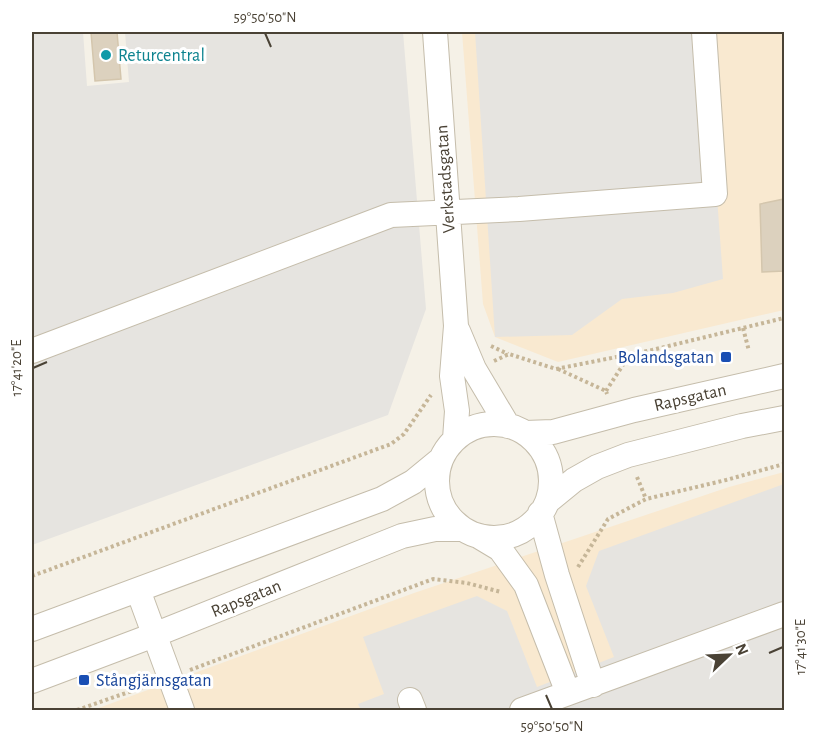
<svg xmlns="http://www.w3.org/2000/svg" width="816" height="742" font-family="'Alegreya Sans',sans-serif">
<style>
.commercial{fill:#f9e9d0}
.parking{fill:#e6e4e0}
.building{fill:#dcd1be;stroke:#d4c6ad;stroke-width:1.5}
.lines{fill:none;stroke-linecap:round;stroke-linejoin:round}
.minor-casing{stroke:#c5bdab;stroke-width:26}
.path{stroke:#c6b698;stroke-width:4;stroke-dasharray:3 3;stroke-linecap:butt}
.minor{stroke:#fff;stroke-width:24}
.ticks{fill:none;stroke:#4a4235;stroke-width:2}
.culture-dot{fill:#0f9aa8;stroke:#fff;stroke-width:2}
.transit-dot{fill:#1a4fb4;stroke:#fff;stroke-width:2}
.labels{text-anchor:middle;stroke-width:6;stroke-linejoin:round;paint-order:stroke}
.culture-label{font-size:18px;fill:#0d838f;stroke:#fff;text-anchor:start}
.street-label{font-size:18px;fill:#4a4235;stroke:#fff}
.transit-label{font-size:18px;fill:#164399;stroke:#fff;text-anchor:end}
.neatline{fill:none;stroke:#4a4235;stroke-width:2}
.ticks-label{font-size:15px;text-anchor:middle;fill:#4a4235}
</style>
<rect width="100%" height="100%" fill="#f5f1e7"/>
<path class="commercial" d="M 462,32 L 784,32 L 784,310 L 558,362 L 495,337 L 483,304 Z
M 784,472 L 784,710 L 93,710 L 414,593 L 729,487 Z"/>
<path class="parking" d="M 32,32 L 83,32 L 87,86 L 129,82 L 125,32 L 403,32 L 426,309 L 388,415 L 32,545 Z
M 475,32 L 705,32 L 723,279 L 673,293 L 622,299 L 572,335 L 495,337 Z
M 784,484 L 784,710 L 361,710 L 358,704 L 384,694 L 363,637 L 477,596 L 507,611 L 537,687 L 614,657 L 586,586 L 599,551 Z"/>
<path class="building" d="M 91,32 L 117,32 L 121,79 L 95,81 Z
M 784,199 L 784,271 L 762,272 L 760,204 Z"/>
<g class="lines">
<g class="minor-casing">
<path id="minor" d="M 435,32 L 456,326 L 452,376 L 457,411 L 455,439
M 458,331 L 474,369 L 508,426
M 32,351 L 391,215 L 519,209 L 715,194 L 704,32
M437 481a57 57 0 1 1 114 0a57 57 0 1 1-114 0Z
M 525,433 L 553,432 L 634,410 L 784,376
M 547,502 L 574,480 L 597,467 L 628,455 L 742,426 L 784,418
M 540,513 L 557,575 L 593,685
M 480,537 L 500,549 L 526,585 L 568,693
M 138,590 L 182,710
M 32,629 L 382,499 L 413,482 L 441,459
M 32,681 L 154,635 L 402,536 L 435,529 L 462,529
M 410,700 L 414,710
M 522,710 L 784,614"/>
</g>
<path class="path" d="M 743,328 L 749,351
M 491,346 L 508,354
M 494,361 L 509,354 L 556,369 L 652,350 L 784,318
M 558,369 L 606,391 L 607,394
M 606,391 L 630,354
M 637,477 L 646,499
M 578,567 L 608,519 L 646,499 L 726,480 L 784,464
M 32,576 L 391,444 L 404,434 L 431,395
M 190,670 L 433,579 L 467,583 L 501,592
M 77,710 L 149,685"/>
<use href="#minor" class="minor"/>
</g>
<path class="ticks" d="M 265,33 L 271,47M 33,368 L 47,362M 769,653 L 783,647M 546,695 L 552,709"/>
<circle class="culture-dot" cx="106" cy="55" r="6"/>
<g class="transit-dot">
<rect x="720" y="351" width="12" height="12" rx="3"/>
<rect x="78" y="674" width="12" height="12" rx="3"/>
</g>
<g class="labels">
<g class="culture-label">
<text x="118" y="61">Returcentral</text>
</g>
<g class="street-label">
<text transform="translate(445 179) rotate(-94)" y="6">Verkstadsgatan</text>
<text transform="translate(690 397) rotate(-13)" y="6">Rapsgatan</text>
<text transform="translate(246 598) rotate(-22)" y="6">Rapsgatan</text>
</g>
<g class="transit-label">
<text x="714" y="363">Bolandsgatan</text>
<text x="96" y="686" text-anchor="start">Stångjärnsgatan</text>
</g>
</g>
<rect width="816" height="742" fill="none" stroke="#ffffff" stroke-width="66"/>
<g transform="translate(729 655) rotate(67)" stroke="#ffffff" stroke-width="4.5" paint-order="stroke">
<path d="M0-4.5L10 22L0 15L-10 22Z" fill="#4a4235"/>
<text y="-9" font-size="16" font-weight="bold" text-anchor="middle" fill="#4a4235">N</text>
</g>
<rect x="33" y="33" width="750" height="676" class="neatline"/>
<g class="ticks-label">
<text x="265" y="22">59°50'50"N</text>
<text transform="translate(16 368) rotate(-90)" y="5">17°41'20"E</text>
<text transform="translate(800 647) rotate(-90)" y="5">17°41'30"E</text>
<text x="552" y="731">59°50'50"N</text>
</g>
</svg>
